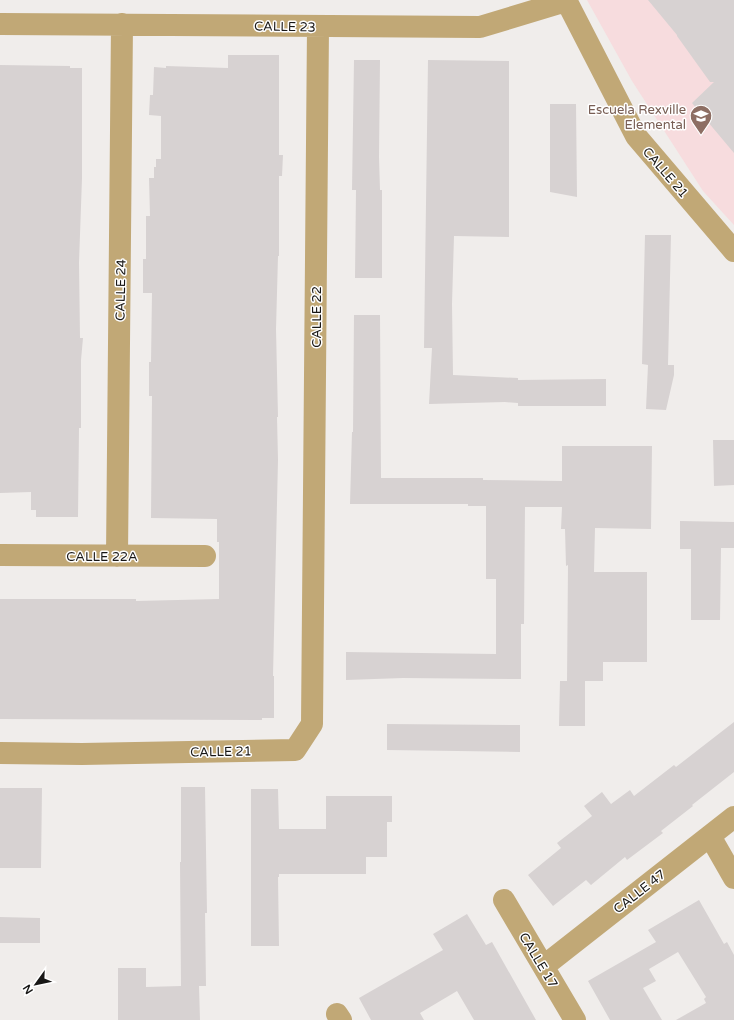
<svg xmlns="http://www.w3.org/2000/svg" width="734" height="1020" font-family="'Varela Round',sans-serif">
<style>
.education{fill:#f7dcde}
.building{fill:#d7d2d2}
.lines{fill:none;stroke-linecap:round;stroke-linejoin:round}
.minor{stroke:#c1a876;stroke-width:22}
.labels{text-anchor:middle;stroke-width:3;stroke-linejoin:round;paint-order:stroke}
.street-label{font-size:13px;fill:#181716;stroke:#fff}
.education-label{font-size:13px;fill:#785e54;stroke:#fff;text-anchor:end}
</style>
<rect width="100%" height="100%" fill="#f0edeb"/>
<path class="education" d="M 587,0 L 734,0 L 734,225 L 703,191 L 632,81 Z"/>
<path class="building" d="M 648,0 L 734,0 L 734,153 L 692,103 L 714,82 L 710,82 L 677,36 L 677,35 Z
M 228,55 L 279,55 L 279,155 L 283,155 L 282,176 L 279,176 L 279,256 L 278,256 L 276,329 L 278,417 L 277,417 L 278,460 L 273,676 L 274,676 L 274,718 L 262,718 L 262,720 L 0,719 L 0,599 L 136,599 L 136,601 L 219,599 L 219,542 L 217,542 L 217,519 L 151,518 L 152,396 L 149,396 L 149,362 L 151,362 L 152,293 L 143,293 L 143,259 L 146,259 L 146,216 L 150,216 L 149,178 L 154,178 L 154,167 L 156,167 L 156,159 L 161,159 L 161,116 L 149,115 L 150,95 L 153,95 L 154,67 L 166,68 L 166,66 L 228,68 Z
M 354,60 L 380,60 L 379,157 L 380,190 L 382,190 L 382,278 L 355,278 L 356,190 L 352,190 Z
M 428,60 L 509,61 L 509,237 L 454,236 L 452,304 L 453,375 L 518,378 L 518,380 L 606,379 L 606,406 L 518,406 L 518,403 L 505,402 L 429,404 L 432,348 L 424,348 Z
M 0,65 L 70,66 L 70,68 L 82,68 L 82,178 L 79,263 L 80,338 L 83,338 L 81,360 L 81,428 L 79,428 L 78,517 L 36,517 L 36,510 L 31,510 L 31,492 L 0,493 Z
M 550,104 L 576,104 L 577,197 L 550,192 Z
M 645,235 L 671,235 L 668,365 L 674,365 L 674,375 L 666,410 L 646,409 L 648,365 L 642,364 Z
M 354,315 L 380,315 L 381,478 L 483,478 L 483,480 L 562,481 L 562,446 L 652,446 L 651,529 L 595,528 L 594,572 L 647,572 L 647,662 L 603,662 L 603,681 L 585,681 L 585,726 L 559,726 L 560,681 L 567,681 L 568,565 L 566,566 L 565,529 L 561,529 L 562,507 L 525,507 L 524,624 L 521,624 L 521,679 L 403,678 L 346,680 L 346,652 L 496,654 L 496,579 L 486,579 L 486,506 L 468,506 L 468,504 L 350,504 L 352,432 L 353,432 Z
M 713,440 L 734,440 L 734,485 L 714,486 Z
M 680,521 L 734,522 L 734,548 L 721,548 L 720,620 L 691,620 L 691,549 L 680,549 Z
M 734,722 L 734,772 L 692,805 L 693,806 L 661,831 L 663,833 L 627,860 L 625,857 L 591,885 L 586,880 L 553,906 L 528,875 L 561,848 L 557,843 L 592,816 L 584,806 L 602,792 L 611,804 L 630,790 L 634,796 L 674,765 L 676,767 Z
M 387,724 L 520,725 L 520,752 L 387,750 Z
M 181,787 L 205,787 L 207,913 L 205,913 L 206,986 L 199,986 L 200,1020 L 118,1020 L 118,968 L 146,968 L 146,987 L 181,986 L 180,862 L 181,862 Z
M 0,788 L 42,788 L 41,868 L 0,868 Z
M 251,789 L 278,789 L 279,829 L 326,829 L 326,796 L 392,796 L 392,822 L 387,822 L 387,857 L 366,857 L 366,874 L 279,874 L 279,877 L 278,877 L 279,946 L 251,946 Z
M 699,900 L 724,944 L 727,942 L 734,955 L 734,1020 L 676,1020 L 706,1003 L 704,999 L 706,997 L 678,952 L 649,969 L 656,981 L 643,988 L 662,1020 L 610,1020 L 588,981 L 656,942 L 648,930 Z
M 467,914 L 486,945 L 492,942 L 536,1020 L 474,1020 L 457,991 L 420,1013 L 424,1020 L 371,1020 L 359,998 L 443,950 L 433,934 Z
M 0,917 L 40,918 L 40,943 L 0,943 Z"/>
<g class="lines">
<path class="minor" d="M 566,0 L 636,136 L 734,251
M 0,24 L 480,27 L 566,1
M 0,555 L 205,556
M 117,556 L 122,24
M 0,753 L 82,754 L 295,750 L 312,724 L 318,27
M 710,836 L 734,878
M 504,900 L 575,1020
M 544,966 L 734,817
M 337,1014 L 341,1020"/>
</g>
<defs>
<g id="school-pin" transform="scale(1.15)"><path d="M0 17L-7.5 6A9.5 9.5 0 1 1 7.5 6Z" fill="#8d6e63" stroke="#fff"/><path d="M0-5L7-2L0 1L-7-2ZM-4 1L0 2.5L4 1V4Q0 6-4 4Z" fill="#fff"/></g>
</defs>
<g fill-rule="evenodd">
<use href="#school-pin" x="701" y="116"/>
</g>
<g class="labels">
<g class="street-label">
<text transform="translate(285 26) rotate(1)" y="5">CALLE 23</text>
<text transform="translate(666 172) rotate(49)" y="5">CALLE 21</text>
<text transform="translate(120 290) rotate(-89)" y="5">CALLE 24</text>
<text transform="translate(316 317) rotate(-90)" y="5">CALLE 22</text>
<text x="102" y="561">CALLE 22A</text>
<text transform="translate(221 751) rotate(-1)" y="5">CALLE 21</text>
<text transform="translate(639 891) rotate(-38)" y="5">CALLE 47</text>
<text transform="translate(539 960) rotate(59)" y="5">CALLE 17</text>
</g>
<g class="education-label">
<text x="686" y="114">Escuela Rexville<tspan x="686" dy="15">Elemental</tspan></text>
</g>
</g>
<g transform="translate(36 984) rotate(237)" stroke="#ffffff" stroke-width="3" paint-order="stroke">
<path d="M0-3L7 15L0 10L-7 15Z" fill="#181716"/>
<text y="-6" font-size="11" font-weight="bold" text-anchor="middle" fill="#181716">N</text>
</g>
</svg>
